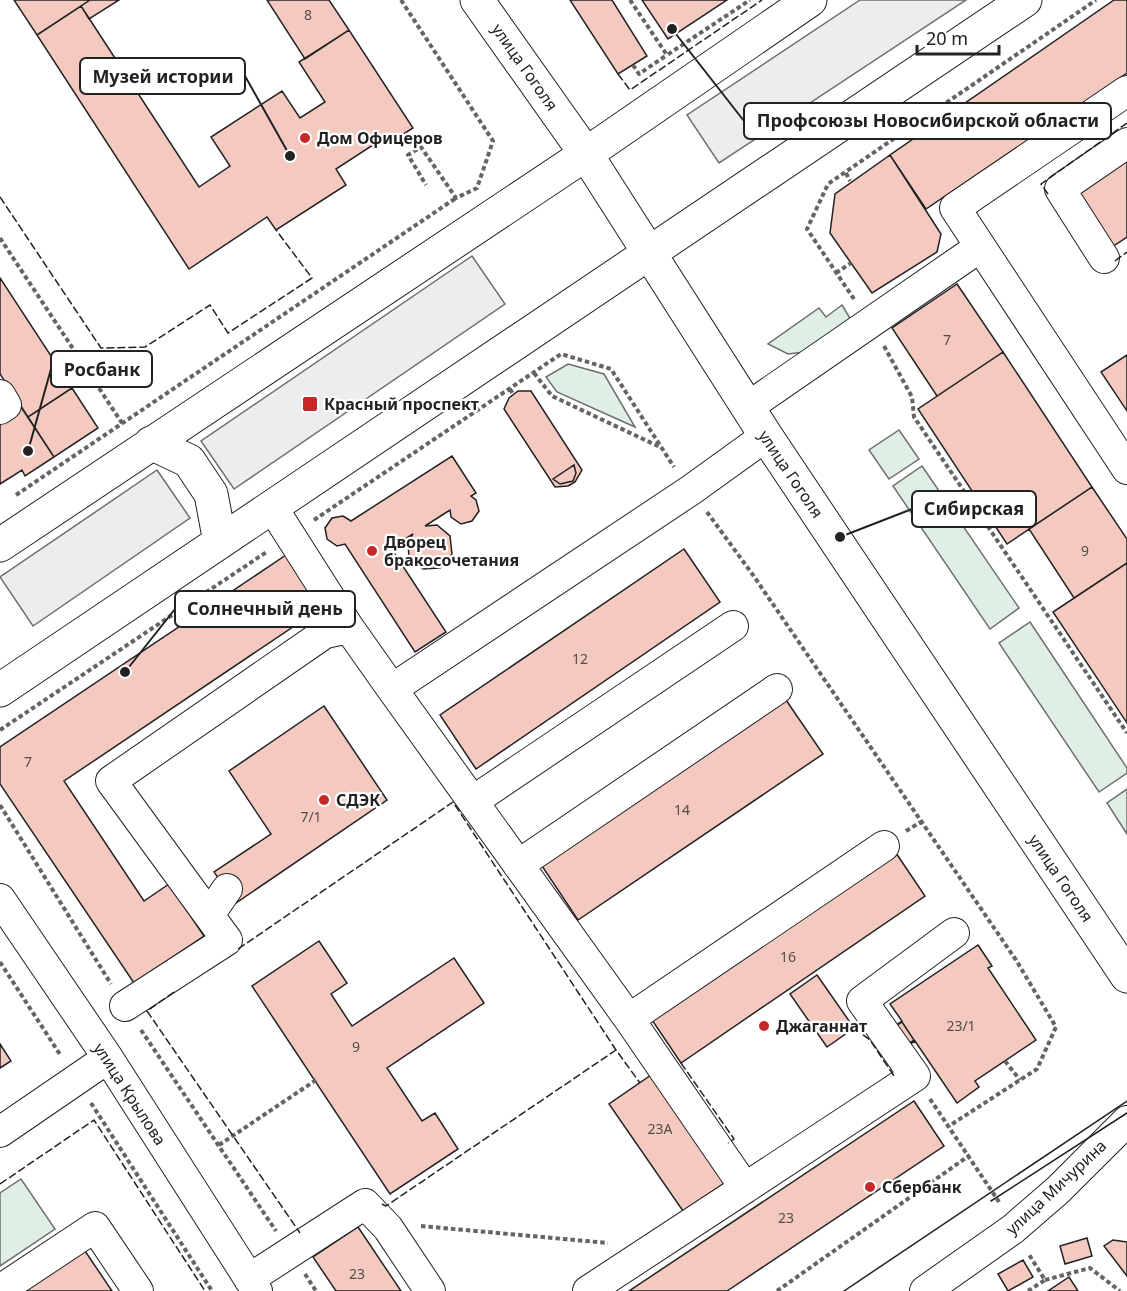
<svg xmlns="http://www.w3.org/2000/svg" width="1127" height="1291" font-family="'Noto Sans',sans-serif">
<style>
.green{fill:#e0efe3;stroke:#6f6f6f;stroke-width:1.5}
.parking{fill:#ededed;stroke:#6f6f6f;stroke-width:1.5}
.building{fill:#f3c9c0;stroke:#222;stroke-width:1.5}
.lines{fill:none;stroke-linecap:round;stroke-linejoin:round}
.minor-casing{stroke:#222;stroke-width:32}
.major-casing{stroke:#222;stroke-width:35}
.path{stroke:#646464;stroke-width:4;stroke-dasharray:4.5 3;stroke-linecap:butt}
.minor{stroke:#fff;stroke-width:30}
.major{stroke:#fff;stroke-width:33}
.tram{stroke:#222;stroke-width:1.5}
.fence{stroke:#222;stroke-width:1.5;stroke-dasharray:8 3;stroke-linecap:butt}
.poi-dot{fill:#c62828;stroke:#fff;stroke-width:2}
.labels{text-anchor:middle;stroke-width:4.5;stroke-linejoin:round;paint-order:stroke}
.number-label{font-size:14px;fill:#564c4a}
.street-label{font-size:16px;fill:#222;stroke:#fff}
.poi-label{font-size:16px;font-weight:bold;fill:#222;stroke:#fff;text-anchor:start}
.leader{fill:none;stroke:#222;stroke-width:2}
.callout-dot{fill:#222;stroke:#fff;stroke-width:2}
.callout{fill:#fff;stroke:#222;stroke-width:2}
.callout-label{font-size:18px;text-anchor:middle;font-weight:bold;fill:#222}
</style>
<rect width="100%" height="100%" fill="#fff"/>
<path class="green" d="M 842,305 L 851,320 L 804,352 L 788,354 L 768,344 L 819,308 L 826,317 Z
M 568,364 L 604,374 L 635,427 L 557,392 L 546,377 Z
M 899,430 L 919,459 L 889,479 L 869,450 Z
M 922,466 L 1019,608 L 990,629 L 893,486 Z
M 1030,622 L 1127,768 L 1127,773 L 1099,792 L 999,643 Z
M 1127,789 L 1127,834 L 1107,803 Z
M 21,1179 L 55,1229 L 0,1266 L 0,1193 Z"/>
<path class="parking" d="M 860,0 L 966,0 L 719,163 L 687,115 Z
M 472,256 L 505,304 L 234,489 L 201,441 Z
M 157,470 L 190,518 L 33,626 L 0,577 Z"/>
<path class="building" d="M 14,0 L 90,0 L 37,35 Z
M 90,0 L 119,0 L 89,19 L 81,6 Z
M 267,0 L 329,0 L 349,30 L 305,59 Z
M 570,0 L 612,0 L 647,56 L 618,74 Z
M 642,0 L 727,0 L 668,39 Z
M 1114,0 L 1127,0 L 1127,73 L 926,209 L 890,155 Z
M 81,6 L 199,187 L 230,166 L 211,137 L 282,91 L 300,118 L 325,102 L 299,62 L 349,30 L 413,128 L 386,145 L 382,139 L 336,169 L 346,185 L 276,230 L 267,217 L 189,269 L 37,35 Z
M 1127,153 L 1127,237 L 1112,247 L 1073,191 Z
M 890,155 L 941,234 L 937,252 L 872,293 L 830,233 L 835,194 Z
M 0,278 L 72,388 L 28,417 L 0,374 Z
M 957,284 L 1003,352 L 937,396 L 892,328 Z
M 1003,352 L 1092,487 L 1007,544 L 918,409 Z
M 1127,355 L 1127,411 L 1101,372 Z
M 72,388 L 98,428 L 54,457 L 28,417 Z
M 518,391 L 531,391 L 582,470 L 575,482 L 568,486 L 555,487 L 504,409 L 509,398 Z
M 21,407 L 54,457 L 25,476 L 22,470 L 0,484 L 0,421 Z
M 452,456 L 476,493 L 471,496 L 476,500 L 479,511 L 472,521 L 461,524 L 451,517 L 450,510 L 425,526 L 437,525 L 450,536 L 452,554 L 440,568 L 423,569 L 409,558 L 408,541 L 413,534 L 391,548 L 446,632 L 415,652 L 345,544 L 337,546 L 327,539 L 325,528 L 332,518 L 343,516 L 351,521 Z
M 574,465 L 576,473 L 573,481 L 560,484 L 553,479 Z
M 1092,487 L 1127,539 L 1127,563 L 1074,598 L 1029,529 Z
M 684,549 L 720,602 L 476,769 L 440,715 Z
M 286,555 L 321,608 L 64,781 L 144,901 L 169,884 L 204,936 L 134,983 L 0,784 L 0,747 Z
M 1127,563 L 1127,723 L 1053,612 Z
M 786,700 L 823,754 L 578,920 L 542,866 Z
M 324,706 L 387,800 L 236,903 L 214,872 L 271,834 L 229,771 Z
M 894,850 L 925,896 L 681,1063 L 650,1017 Z
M 319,941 L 347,983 L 331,994 L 352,1026 L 454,958 L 484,1003 L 387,1068 L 422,1121 L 435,1113 L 458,1149 L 390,1194 L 252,986 Z
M 978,945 L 992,966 L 988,968 L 1036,1040 L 975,1081 L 979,1087 L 957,1103 L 915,1041 L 902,1049 L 889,1030 L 902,1021 L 890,1004 Z
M 817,975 L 854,1028 L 827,1047 L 790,994 Z
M 902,1022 L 914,1040 L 902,1048 L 890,1030 Z
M 0,1044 L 11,1061 L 0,1068 Z
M 654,1073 L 728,1181 L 683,1211 L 609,1104 Z
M 914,1101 L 944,1146 L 727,1291 L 629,1291 Z
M 358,1227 L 401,1291 L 336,1291 L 313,1257 Z
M 1087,1238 L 1092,1256 L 1065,1264 L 1060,1246 Z
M 1113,1240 L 1127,1242 L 1127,1276 L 1104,1246 Z
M 81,1245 L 112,1291 L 23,1291 Z
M 1023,1260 L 1033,1277 L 1008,1291 L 998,1274 Z
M 1069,1277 L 1078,1291 L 1048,1291 Z"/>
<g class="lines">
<g class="minor-casing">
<path id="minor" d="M 1127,91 L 955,208 L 1127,469
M 1104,258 L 1060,189 L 1127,143
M 0,395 L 6,405 L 0,409
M 748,407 L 980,247
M 272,507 L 349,628 L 392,689 L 691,490 L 766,436
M 392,689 L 629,1019 L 745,1188 L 588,1291
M 473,801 L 733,626
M 518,865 L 777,689
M 0,899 L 108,1058 L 257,1291
M 209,915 L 227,889
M 125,1006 L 227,940 L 111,781 L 325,633 L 349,628
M 629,1019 L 884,846
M 0,1132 L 108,1058
M 745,1188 L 915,1076 L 862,1001 L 954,933
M 249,1279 L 365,1204 L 388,1228 L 430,1291
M 0,1290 L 95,1227 L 138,1291
M 925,1291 L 1013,1229 L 1058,1190 L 1127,1121"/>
</g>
<g class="major-casing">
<path id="major" d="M 477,0 L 586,154 L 766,436 L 1127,976
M 151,443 L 189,461 L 211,494 L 220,542
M 0,545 L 586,154 L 810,0
M 0,690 L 1025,0"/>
</g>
<path class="path" d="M 401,0 L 493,141 L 477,188 L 456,198 L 421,147 L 408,155 L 426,185
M 630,0 L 667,55 L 750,0
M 633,65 L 639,74 L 667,55
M 846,173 L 850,181
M 0,238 L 122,423
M 836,273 L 851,263
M 854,299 L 807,229 L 828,184 L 1096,0
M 884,346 L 912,397 L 914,417 L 1127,733
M 534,373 L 552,396 L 660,447
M 510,389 L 513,394
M 16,495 L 456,198
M 707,512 L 753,575 L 1016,960 L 1056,1027 L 1037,1069 L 949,1126
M 314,520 L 561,354 L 611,369 L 674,467
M 0,730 L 268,551
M 0,805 L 111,984
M 906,831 L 921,822
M 0,962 L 61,1056
M 141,1030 L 276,1231
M 1005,1061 L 1020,1080
M 930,1099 L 999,1202
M 91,1103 L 212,1291
M 219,1145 L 316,1080
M 421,1226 L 608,1243
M 305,1274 L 316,1291
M 1045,1280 L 1090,1268 L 1120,1291
M 777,1291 L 970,1155
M 1028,1291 L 1045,1280 L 1028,1253"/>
<use href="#minor" class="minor"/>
<use href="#major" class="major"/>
<path class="tram" d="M 991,1201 L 1127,1113
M 844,1291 L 1127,1101"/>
<path class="fence" d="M 618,74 L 630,90 L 762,0
M 1048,194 L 1041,184 L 1127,123
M 0,197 L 101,348 L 145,347 L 210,305 L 228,333 L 312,278 L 276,230
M 1115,261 L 1127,252
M 238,949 L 453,802 L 616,1050 L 640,1083
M 174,992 L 147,1011 L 300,1233
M 854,1028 L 870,1040 L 894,1076
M 681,1063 L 734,1139 L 728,1143
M 0,1184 L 94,1120 L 205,1291
M 382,1204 L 386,1206 L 616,1050"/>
</g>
<g class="poi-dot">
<circle cx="305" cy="138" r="6"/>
<rect x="302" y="396" width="16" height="16" rx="3"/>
<circle cx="372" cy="551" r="6"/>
<circle cx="324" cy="800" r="6"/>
<circle cx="764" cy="1026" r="6"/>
<circle cx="870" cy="1187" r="6"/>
</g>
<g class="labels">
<g class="number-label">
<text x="308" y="20">8</text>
<text x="947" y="345">7</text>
<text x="1085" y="556">9</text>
<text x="580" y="664">12</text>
<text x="28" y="767">7</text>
<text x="682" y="815">14</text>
<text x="311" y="822">7/1</text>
<text x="788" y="962">16</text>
<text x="961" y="1031">23/1</text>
<text x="356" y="1052">9</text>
<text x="660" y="1134">23А</text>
<text x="786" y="1223">23</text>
<text x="357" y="1279">23</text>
</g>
<g class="street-label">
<text transform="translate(525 67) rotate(55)" y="6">улица Гоголя</text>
<text transform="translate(791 474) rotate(56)" y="6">улица Гоголя</text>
<text transform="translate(1061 878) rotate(56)" y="6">улица Гоголя</text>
<text transform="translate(130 1094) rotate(57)" y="6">улица Крылова</text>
<text transform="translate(1056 1187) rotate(-43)" y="6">улица Мичурина</text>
</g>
<g class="poi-label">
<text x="317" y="144">Дом Офицеров</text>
<text x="324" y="410">Красный проспект</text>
<text x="384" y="548">Дворец<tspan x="384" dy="18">бракосочетания</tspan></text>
<text x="336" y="806">СДЭК</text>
<text x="776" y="1032">Джаганнат</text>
<text x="882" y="1193">Сбербанк</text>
</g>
</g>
<path class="leader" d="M290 156L245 76M672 29L744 121M28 451L51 369M840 537L912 509M125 672L175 609"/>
<g class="callout-dot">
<circle cx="290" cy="156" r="6"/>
<circle cx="672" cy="29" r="6"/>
<circle cx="28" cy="451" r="6"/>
<circle cx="840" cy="537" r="6"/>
<circle cx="125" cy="672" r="6"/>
</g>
<g class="callout">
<rect x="80" y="58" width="165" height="36" rx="6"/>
<rect x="744" y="103" width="367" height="36" rx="6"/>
<rect x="51" y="351" width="101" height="36" rx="6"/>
<rect x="912" y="491" width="124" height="36" rx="6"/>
<rect x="175" y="591" width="180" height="36" rx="6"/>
</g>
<g class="callout-label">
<text x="163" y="83">Музей истории</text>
<text x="928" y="127">Профсоюзы Новосибирской области</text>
<text x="102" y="376">Росбанк</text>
<text x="974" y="515">Сибирская</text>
<text x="265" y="615">Солнечный день</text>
</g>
<path d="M917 45v9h82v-9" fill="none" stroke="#222222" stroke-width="3"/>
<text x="926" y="45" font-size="18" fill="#222222" stroke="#ffffff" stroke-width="4.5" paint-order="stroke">20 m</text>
</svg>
